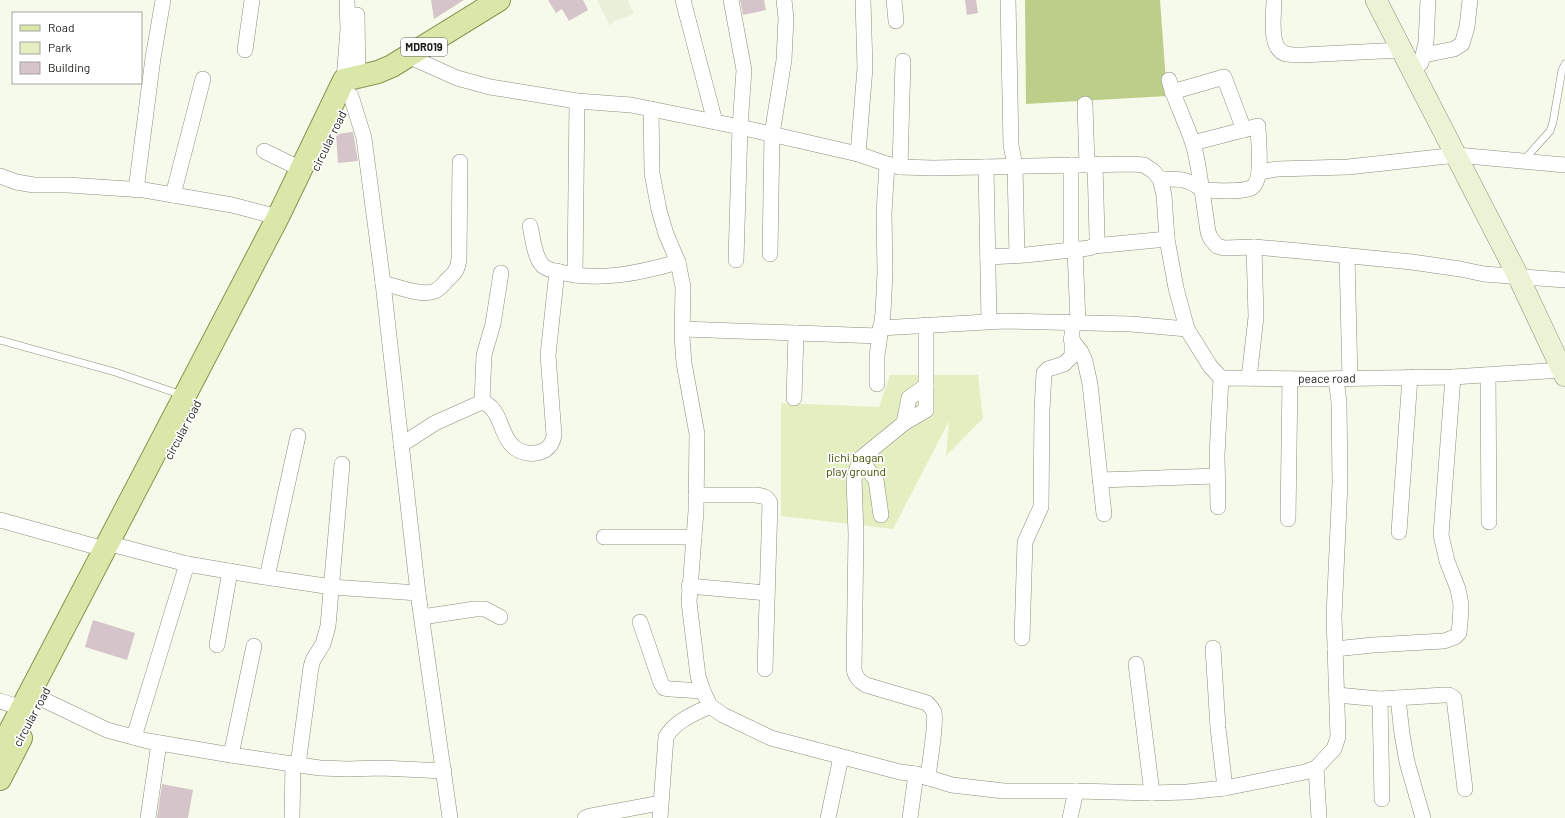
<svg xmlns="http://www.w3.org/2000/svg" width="1565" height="818" font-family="Barlow,sans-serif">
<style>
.built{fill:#e9efd8}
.green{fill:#e3efc0}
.forest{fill:#bdce8b}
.building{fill:#d5c4c9}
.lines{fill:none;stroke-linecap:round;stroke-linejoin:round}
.service-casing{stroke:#8a8e7f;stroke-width:8}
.minor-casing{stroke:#8a8e7f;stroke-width:16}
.secondary-casing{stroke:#8a8e7f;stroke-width:22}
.primary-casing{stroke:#869651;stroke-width:24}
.service{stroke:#fff;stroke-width:7}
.minor{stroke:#fff;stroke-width:15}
.secondary{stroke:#ecf3d4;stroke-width:21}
.primary{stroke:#d9e7a9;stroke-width:22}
.labels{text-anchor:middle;stroke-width:3.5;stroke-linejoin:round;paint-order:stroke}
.shield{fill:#fff;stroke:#5f615d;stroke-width:1}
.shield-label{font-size:11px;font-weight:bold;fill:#1b1d17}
.street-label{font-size:12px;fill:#1b1d17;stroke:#fff}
.park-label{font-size:12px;fill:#434f00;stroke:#fff}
</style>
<rect width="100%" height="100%" fill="#f6faea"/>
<path class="built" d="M 597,0 L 628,0 L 634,14 L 614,21 L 610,26 Z"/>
<path class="green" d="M 890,375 L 978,375 L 983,418 L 946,456 L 949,421 L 893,529 L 781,516 L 781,403 L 879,407 Z"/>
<path class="forest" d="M 1025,0 L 1160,0 L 1167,96 L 1026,104 Z"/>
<path class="building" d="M 431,0 L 464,0 L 434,19 Z
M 548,0 L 583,0 L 588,10 L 569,21 L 562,9 L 556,13 Z
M 740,0 L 764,0 L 766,10 L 743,15 Z
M 965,0 L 976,0 L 978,13 L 967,15 Z
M 353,132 L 358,161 L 338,163 L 336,134 Z
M 93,620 L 135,633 L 127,660 L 85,647 Z
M 162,784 L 193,790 L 188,818 L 157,818 Z"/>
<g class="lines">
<g class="service-casing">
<path id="service" d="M 1524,160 L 1550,131 L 1553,122 L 1562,70 L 1565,64
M 0,340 L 115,372 L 182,395"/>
</g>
<g class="minor-casing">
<g id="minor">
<path d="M 683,0 L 715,122"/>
<path d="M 731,0 L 744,70 L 740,127 L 736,260"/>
<path d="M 894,0 L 896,21"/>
<path d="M 1008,0 L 1011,145 L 1015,166 L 1017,256"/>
<path d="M 1274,0 C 1274,15 1268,49 1286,54 C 1291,55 1297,55 1302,55 L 1402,50"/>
<path d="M 357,15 L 358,78"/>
<path d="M 245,50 L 252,0"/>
<path d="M 1424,55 L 1454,49 L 1462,44 L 1467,27 L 1470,0"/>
<path d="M 408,56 L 457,78 L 490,87 L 577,101 L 631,105 L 651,109 L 740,127 L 858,154 L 887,164 L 900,167 L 933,168 L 1132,164 L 1144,165 L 1153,171 L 1160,179 L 1164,195 L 1167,239 L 1176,288 L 1187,329 L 1210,366 L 1221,378"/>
<path d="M 1421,63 L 1426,43 L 1428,0"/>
<path d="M 344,80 L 348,29 L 347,0"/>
<path d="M 1169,80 C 1175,102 1186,122 1193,144 C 1198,159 1199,175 1202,190 C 1216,190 1239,193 1251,188 C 1264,182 1258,139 1258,126 L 1193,143"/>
<path d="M 1172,92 L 1224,77 L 1244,130"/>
<path d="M 351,96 L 364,138 L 383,283 L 418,593"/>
<path d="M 1085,104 L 1087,165"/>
<path d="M 651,109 L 652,173 L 659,210 L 666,234 L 678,262 L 683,287 L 682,337 L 684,363 L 697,434 L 696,511 L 689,602 L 698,676 L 703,691 L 710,706 L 723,715 L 771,738 L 900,772 L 916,774 L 952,785 L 1004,791 L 1076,791 L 1152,793 L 1187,792 L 1225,788 L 1305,772 L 1316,768 L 1334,749 L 1338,737 L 1334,616 L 1340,483 L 1339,402 L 1336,379"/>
<path d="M 264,151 L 301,169"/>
<path d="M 858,154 L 865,68 L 863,0"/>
<path d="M 1071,165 L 1071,251"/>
<path d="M 900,167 L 903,61"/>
<path d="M 986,167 L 989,321"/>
<path d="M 1259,172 L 1277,169 L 1348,167 L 1457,155 L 1565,165"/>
<path d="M 0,176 L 16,182 L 34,185 L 68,185 L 144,190 L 232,205 L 278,217"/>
<path d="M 1160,179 C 1178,179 1188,178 1202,190 L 1208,232 L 1211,239 L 1217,246 L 1224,248 L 1254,247 L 1300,251 L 1412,262 L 1460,269 L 1484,274 L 1565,280"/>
<path d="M 136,190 L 153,58 L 163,0"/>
<path d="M 173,195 L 203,79"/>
<path d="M 530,226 C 533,238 534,257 543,266 C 548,270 554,271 560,272 C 599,282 640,273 678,262"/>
<path d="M 1094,246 L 1167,239"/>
<path d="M 1075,250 L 1078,322"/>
<path d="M 770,254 L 772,134 L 784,60 L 786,18 L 784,0"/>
<path d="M 1347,256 L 1350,379"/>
<path d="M 988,257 L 1026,255 L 1089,248 L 1094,246 L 1097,242 L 1097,236 L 1095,164"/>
<path d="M 575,275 L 577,101"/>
<path d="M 383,283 C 396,286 422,297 435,291 C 439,289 443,285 446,281 C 455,273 458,270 459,258 L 460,162"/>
<path d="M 926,325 L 926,386 L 909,398 L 904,423 L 860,459 L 854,479 L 856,534 L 854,669 C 855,677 859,681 866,685 L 927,703 C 930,706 932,708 934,712 C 937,723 929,764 928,778"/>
<path d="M 880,328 L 1005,321 L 1131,324 L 1187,329"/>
<path d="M 683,329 L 879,336"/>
<path d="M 1071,339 L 1081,352 L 1085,361 L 1090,384 L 1104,514"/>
<path d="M 1488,375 L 1489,522"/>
<path d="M 1249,378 L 1256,317 L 1254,247"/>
<path d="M 877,384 L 877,356 L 883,313 L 885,273 L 884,213 L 887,164"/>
<path d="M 794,398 L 796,333"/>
<path d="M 482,402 L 484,355 L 493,324 L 501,273"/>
<path d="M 904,423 L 926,410 L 926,386"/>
<path d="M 401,445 L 435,423 L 482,402 C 506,409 497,448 527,453 C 533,454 539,453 545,450 C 551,446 553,442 554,435 L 548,355 L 557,271"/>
<path d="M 860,459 L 876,480 L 881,515"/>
<path d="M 1100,480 L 1217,476"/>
<path d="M 696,495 L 756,495 C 763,496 767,496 770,503 L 765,669"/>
<path id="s1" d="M 1218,507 L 1217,455 L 1221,378 L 1312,379 L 1453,377 L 1562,370"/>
<path d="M 1288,519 L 1290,379"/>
<path d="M 0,520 L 104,549"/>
<path d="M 1399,532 L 1410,377"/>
<path d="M 604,537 L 694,537"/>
<path d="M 107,543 L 187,564 L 252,575 L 332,587 L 418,593 L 450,818"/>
<path d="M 267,577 L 298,436"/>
<path d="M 689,586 L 767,593"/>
<path d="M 422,617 L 475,609 L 485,609 L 500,617"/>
<path d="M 640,622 L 661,683 L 664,688 L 670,689 L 703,691"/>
<path d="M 1022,638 L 1025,542 L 1041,507 L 1042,410 L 1044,373 L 1048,369 L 1064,364 L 1072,356 L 1072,322"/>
<path d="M 217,645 L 230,571"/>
<path d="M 1213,648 L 1218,728 L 1225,788"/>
<path d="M 1335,649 L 1373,645 L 1444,641 L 1455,637 L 1459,633 L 1460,623 L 1461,605 L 1458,589 L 1447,561 L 1441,535 L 1453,377"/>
<path d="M 1136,664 L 1152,793"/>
<path d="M 1337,695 L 1380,699 L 1444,695 L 1449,695 L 1454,698 L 1465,789"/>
<path d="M 1398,698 L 1402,734 L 1407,762 L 1423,818"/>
<path d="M 42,699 L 107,730 L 148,741 L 231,755 L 320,768 L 347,769 L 382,768 L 444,771"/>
<path d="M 1380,699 L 1382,799"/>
<path d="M 0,701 L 22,708"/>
<path d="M 134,737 L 187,564"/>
<path d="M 231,755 L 254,646"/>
<path d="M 298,765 L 311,667 L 313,660 L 323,644 L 328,626 L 342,464"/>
<path d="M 1316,768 L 1319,818"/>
<path d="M 148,818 L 159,743"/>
<path d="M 292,818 L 293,764"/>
<path d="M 585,818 L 590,816 L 660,803"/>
<path d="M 660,818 L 666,737 C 675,721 694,714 710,706"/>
<path d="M 828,818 L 841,757"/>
<path d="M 910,818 L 916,774"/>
<path d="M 1070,818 L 1076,791"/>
</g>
</g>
<g class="secondary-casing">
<path id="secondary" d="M 1376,0 L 1518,276 L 1565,376"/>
</g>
<g class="primary-casing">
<path id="primary" d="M 0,750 L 278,217 L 344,80 L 378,72 L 392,66 L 499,0
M 0,779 L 21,738"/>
</g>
<use href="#service" class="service"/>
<use href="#minor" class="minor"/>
<use href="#secondary" class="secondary"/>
<use href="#primary" class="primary"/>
</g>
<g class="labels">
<rect class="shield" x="401" y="38" width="46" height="18" rx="3"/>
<g class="shield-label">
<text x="424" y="51">MDR019</text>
</g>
<g class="street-label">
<text transform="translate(329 141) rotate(-64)" y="4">circular road</text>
<text dy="4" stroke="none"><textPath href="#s1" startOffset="235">peace road</textPath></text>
<text transform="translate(183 430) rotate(-62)" y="4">circular road</text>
<text transform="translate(32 717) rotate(-62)" y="4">circular road</text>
</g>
<g class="park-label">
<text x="856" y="462">lichi bagan<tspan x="856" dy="14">play ground</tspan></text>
</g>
</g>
<rect x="12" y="12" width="130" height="72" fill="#ffffff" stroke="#a4a5a2"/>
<rect x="20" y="25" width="20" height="6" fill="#d9e7a9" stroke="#a4a5a2"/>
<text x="48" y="32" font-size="12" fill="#1b1d17">Road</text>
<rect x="20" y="42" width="20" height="12" fill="#e3efc0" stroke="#a4a5a2"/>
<text x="48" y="52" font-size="12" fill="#1b1d17">Park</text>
<rect x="20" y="62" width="20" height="12" fill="#d5c4c9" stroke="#a4a5a2"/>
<text x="48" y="72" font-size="12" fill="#1b1d17">Building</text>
</svg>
